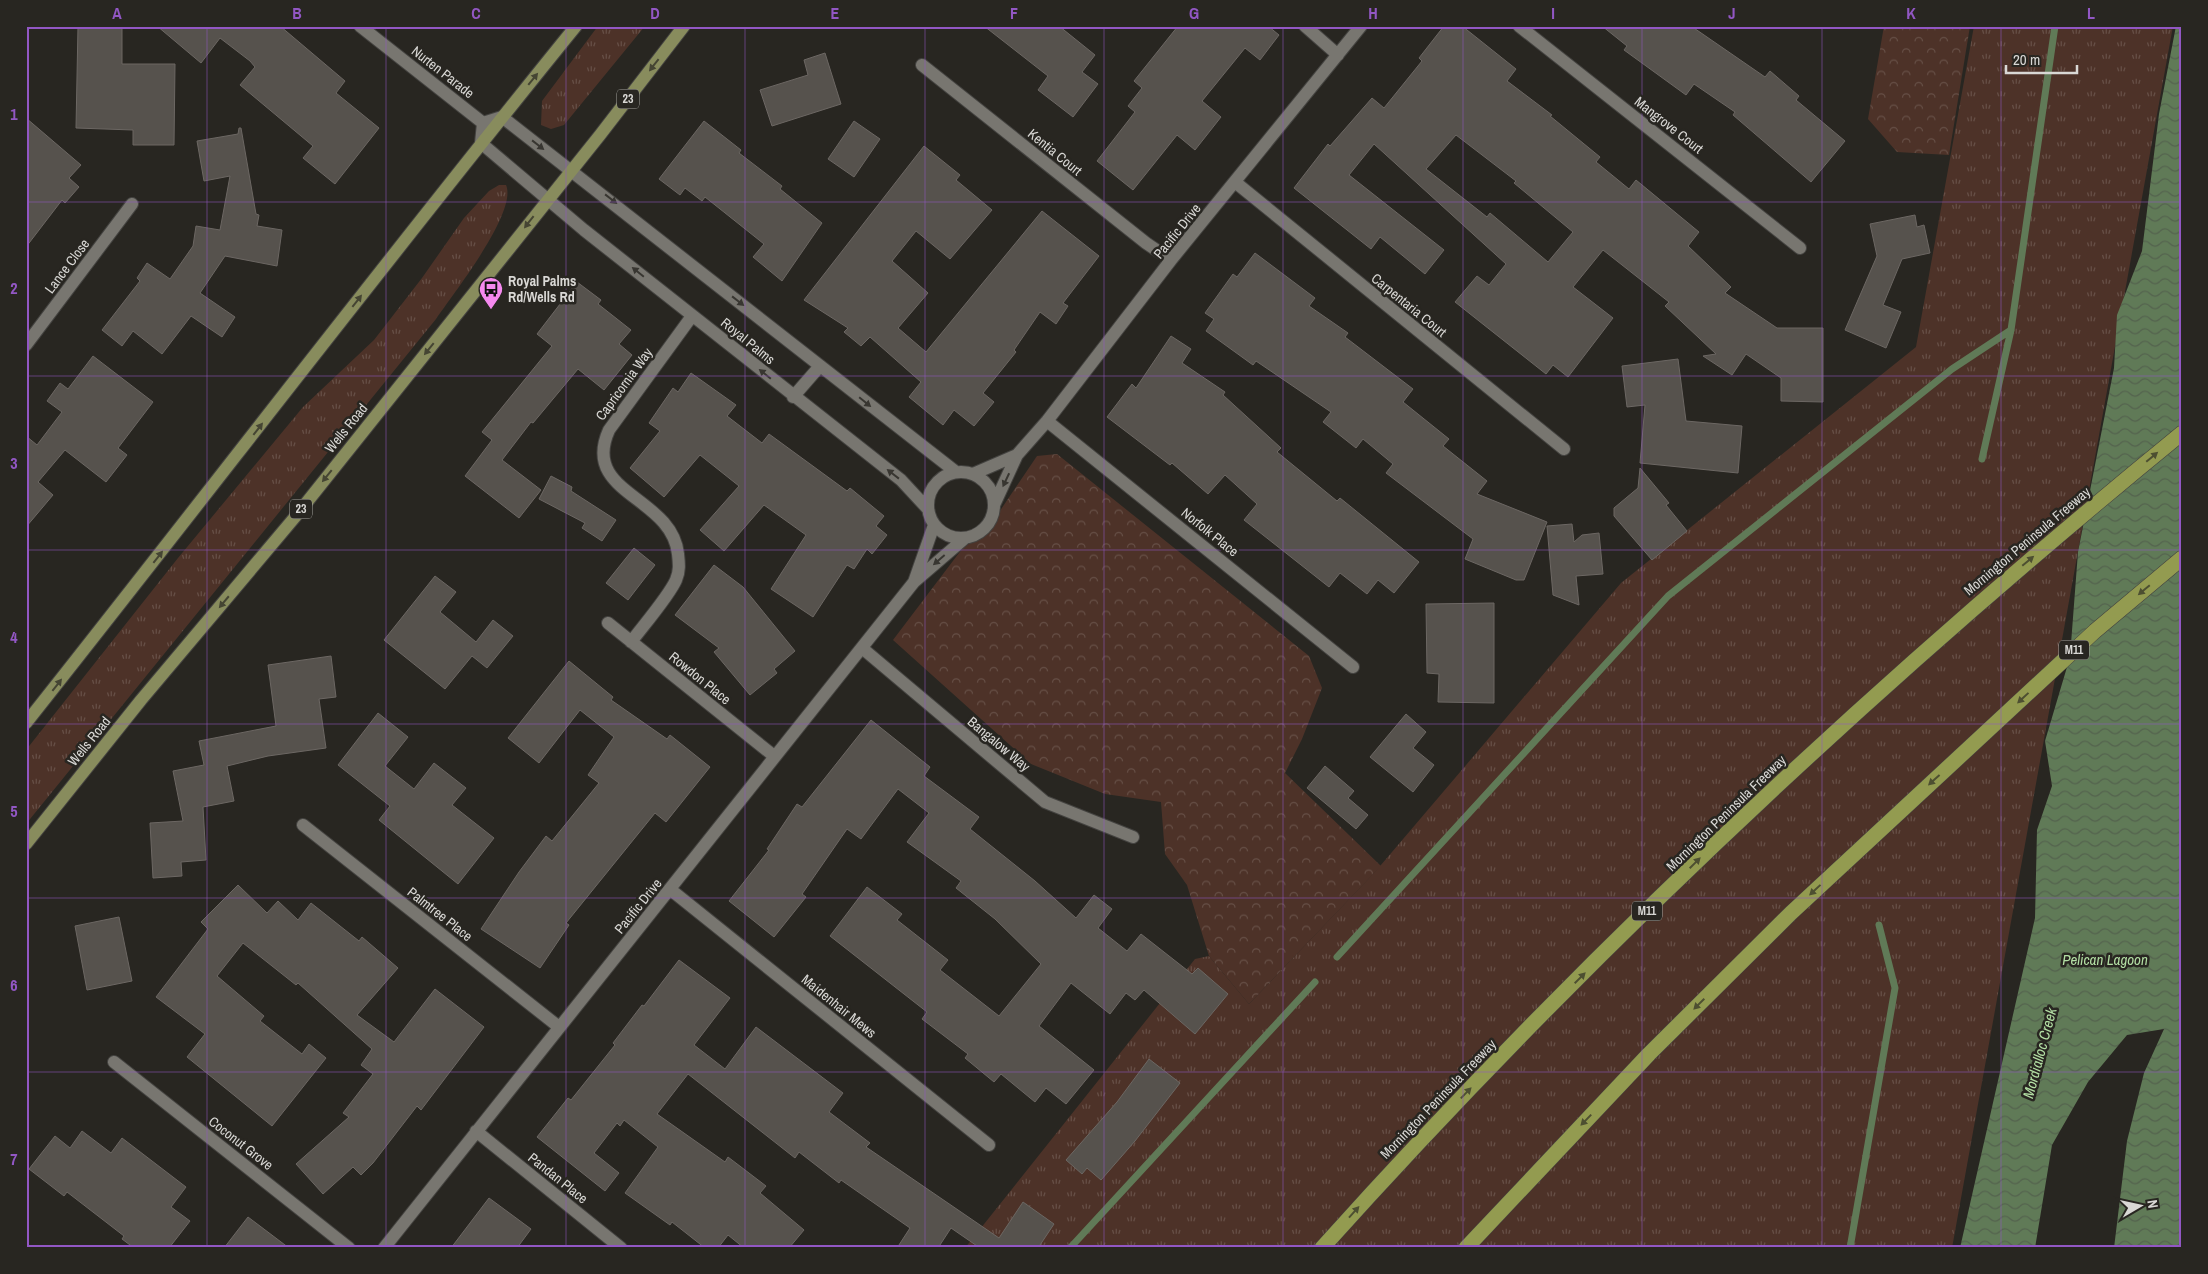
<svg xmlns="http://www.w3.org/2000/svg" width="2208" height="1274" font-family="'Archivo Narrow',sans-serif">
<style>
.grass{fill:url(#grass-tufts)}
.park{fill:url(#park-crowns)}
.water{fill:url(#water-waves)}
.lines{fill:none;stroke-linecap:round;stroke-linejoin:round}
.stream{stroke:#607a57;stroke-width:7}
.building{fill:#56524d;stroke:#6c6763;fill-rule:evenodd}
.minor-casing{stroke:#444340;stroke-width:14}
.major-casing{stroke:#444340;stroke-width:14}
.highway-casing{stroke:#444340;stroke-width:16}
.minor{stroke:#787670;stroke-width:12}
.major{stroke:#888c5d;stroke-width:12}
.highway{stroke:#939b50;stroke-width:15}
.oneway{fill:#454533}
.oneway2{fill:#383631}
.oneway3{fill:#4d4f31}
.grid{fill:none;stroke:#9257c4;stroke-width:1;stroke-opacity:0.55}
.labels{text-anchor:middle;stroke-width:5;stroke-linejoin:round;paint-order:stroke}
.shield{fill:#282621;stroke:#a4a39f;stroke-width:1}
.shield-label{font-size:12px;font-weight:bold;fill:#d9d8d5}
.street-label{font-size:14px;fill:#d9d8d5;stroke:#282621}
.poi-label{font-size:14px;font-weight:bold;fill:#d9d8d5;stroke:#282621;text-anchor:start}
.water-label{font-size:15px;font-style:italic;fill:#b3dfa4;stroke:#282621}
.neatline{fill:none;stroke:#9257c4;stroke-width:2}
.grid-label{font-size:16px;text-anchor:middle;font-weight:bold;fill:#9257c4}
</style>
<defs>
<pattern id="grass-tufts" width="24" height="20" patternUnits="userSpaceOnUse" patternTransform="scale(1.25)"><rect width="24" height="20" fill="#4d3228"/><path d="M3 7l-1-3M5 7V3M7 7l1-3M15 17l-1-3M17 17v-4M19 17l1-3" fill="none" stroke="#664f46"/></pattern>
<pattern id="park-crowns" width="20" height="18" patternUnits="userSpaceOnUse" patternTransform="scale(1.25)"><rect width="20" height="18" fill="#4d3228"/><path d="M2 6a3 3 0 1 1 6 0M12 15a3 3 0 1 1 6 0" fill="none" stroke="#664f46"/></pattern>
<pattern id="water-waves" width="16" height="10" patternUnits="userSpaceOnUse" patternTransform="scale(1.25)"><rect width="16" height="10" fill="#607a57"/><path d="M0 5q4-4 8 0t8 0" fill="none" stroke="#54634e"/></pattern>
</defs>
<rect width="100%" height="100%" fill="#282621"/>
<path class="grass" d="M 598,26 L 645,26 L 564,125 L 551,129 L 541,125 L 542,101 Z
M 1974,26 L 2173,26 L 1952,1248 L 965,1248 L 1195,959 L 1209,956 L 1249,1004 L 1375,872 L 1621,583 L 1916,347 Z
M 499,185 L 506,185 C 518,212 453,294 436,319 L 26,824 L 26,750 L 178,558 L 303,407 L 374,340 L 422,278 L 464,218 L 489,191 Z"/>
<path class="park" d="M 1884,26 L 1970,26 L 1949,155 L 1897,152 L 1868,119 Z
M 1057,454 L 1309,656 L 1322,688 L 1302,739 L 1285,773 L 1381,866 L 1249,1004 L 1209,956 L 1187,885 L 1165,854 L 1161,802 L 1105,794 L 1031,764 L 893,640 L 962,549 L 987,530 L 1037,456 Z"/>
<path class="water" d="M 2176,26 L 2182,26 L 2182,1248 L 2114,1248 L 2127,1141 L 2144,1073 L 2164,1029 L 2127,1035 L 2088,1082 L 2052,1145 L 2035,1248 L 1960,1248 L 2035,918 L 2037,830 L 2052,786 L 2045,741 L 2070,657 L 2078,552 L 2114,368 L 2117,315 L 2142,251 L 2159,114 Z"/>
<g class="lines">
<path class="stream" d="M 1982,459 L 2011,330 L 2055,26
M 1337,957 L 1668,596 L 1952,369 L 2011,330
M 1070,1248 L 1315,982
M 1850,1248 L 1895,988 L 1879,925"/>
</g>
<path class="building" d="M 78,26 L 122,26 L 122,64 L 175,64 L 174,145 L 133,145 L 133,130 L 76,128 Z
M 157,26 L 280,26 L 345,81 L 336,93 L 379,128 L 335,184 L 303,158 L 313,146 L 240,85 L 255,67 L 250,61 L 220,38 L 201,63 Z
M 984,26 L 1059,26 L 1095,55 L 1082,72 L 1098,84 L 1073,117 L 1038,90 L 1048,76 Z
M 1178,26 L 1268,26 L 1279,35 L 1260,60 L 1245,48 L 1202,101 L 1221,117 L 1195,150 L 1177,135 L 1133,190 L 1097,161 L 1135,112 L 1128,106 L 1142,88 L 1134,81 Z
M 1444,26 L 1462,26 L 1516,69 L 1507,81 L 1552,115 L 1550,116 L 1600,157 L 1596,162 L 1629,189 L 1636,180 L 1699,232 L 1688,246 L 1731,287 L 1725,293 L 1777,328 L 1823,328 L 1823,402 L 1781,401 L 1781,378 L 1746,354 L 1732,375 L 1703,356 L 1716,354 L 1665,306 L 1669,302 L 1603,250 L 1573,287 L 1613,318 L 1568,377 L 1553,365 L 1546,374 L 1455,302 L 1477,276 L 1489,285 L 1506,264 L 1374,144 L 1349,175 L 1444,250 L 1425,274 L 1380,237 L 1371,249 L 1294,188 L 1328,144 L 1330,146 L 1372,98 L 1384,108 L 1422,61 L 1419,58 ZM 1456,135 L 1516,181 L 1514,183 L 1573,232 L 1548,262 L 1490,213 L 1487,217 L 1426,169 Z
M 1602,26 L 1691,26 L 1765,77 L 1770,71 L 1799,96 L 1796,100 L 1845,141 L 1811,182 L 1733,115 L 1735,112 L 1694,84 L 1686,95 L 1624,50 L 1627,46 Z
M 825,53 L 841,104 L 772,126 L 760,90 L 808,75 L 804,60 Z
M 26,118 L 81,165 L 69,178 L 79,187 L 65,203 L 62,200 L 26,247 Z
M 704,121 L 741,150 L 739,153 L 782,186 L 780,189 L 822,223 L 782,281 L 753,257 L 764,244 L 705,197 L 702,201 L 685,188 L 680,195 L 659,179 Z
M 854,121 L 880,139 L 854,177 L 828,159 Z
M 239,128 L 241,128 L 256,214 L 259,215 L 257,226 L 282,230 L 277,266 L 225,256 L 200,293 L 235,317 L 222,337 L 191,316 L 162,354 L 133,331 L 122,346 L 102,330 L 140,281 L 137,278 L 147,263 L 170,279 L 193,246 L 196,226 L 220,230 L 230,176 L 204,181 L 197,141 L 238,134 Z
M 924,146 L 960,175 L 956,180 L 992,210 L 950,259 L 916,231 L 892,261 L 928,293 L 898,328 L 926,352 L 1042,211 L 1099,256 L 1063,303 L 1068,306 L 1056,324 L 1040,312 L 1014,350 L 1016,352 L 983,393 L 994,402 L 974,426 L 954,410 L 943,425 L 909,397 L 921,382 L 870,337 L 861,346 L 844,332 L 848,328 L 804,300 Z
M 1915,215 L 1917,227 L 1924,225 L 1930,253 L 1902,259 L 1883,305 L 1901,312 L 1886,348 L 1845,330 L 1877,256 L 1870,224 Z
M 1255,253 L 1315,298 L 1309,306 L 1348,333 L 1345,337 L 1413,389 L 1403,402 L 1449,439 L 1443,446 L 1487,481 L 1477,494 L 1547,522 L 1524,580 L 1516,580 L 1465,559 L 1473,539 L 1386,473 L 1393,464 L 1363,439 L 1356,448 L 1323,422 L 1331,412 L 1256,361 L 1253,365 L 1206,331 L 1214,319 L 1205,313 L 1233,274 L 1237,277 Z
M 577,282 L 601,300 L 598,304 L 631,330 L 619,344 L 632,355 L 604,390 L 578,369 L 533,423 L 531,422 L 502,460 L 541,490 L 519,518 L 465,476 L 492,440 L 482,432 L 552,346 L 537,334 Z
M 1171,336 L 1191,349 L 1182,363 L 1225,392 L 1223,395 L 1281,448 L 1277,452 L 1337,501 L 1340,498 L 1419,562 L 1394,593 L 1378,580 L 1367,594 L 1340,573 L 1329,587 L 1244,520 L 1257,504 L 1225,475 L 1208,494 L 1172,463 L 1170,465 L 1107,417 L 1132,384 L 1136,388 Z
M 93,356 L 153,402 L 118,448 L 127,455 L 106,482 L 65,450 L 38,482 L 53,495 L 26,527 L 26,436 L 37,445 L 62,412 L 47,401 L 60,383 L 68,389 Z
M 1678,359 L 1686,421 L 1742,426 L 1738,473 L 1640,463 L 1645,405 L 1627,407 L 1622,366 Z
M 691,373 L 736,405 L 727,416 L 762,443 L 769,434 L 847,491 L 850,488 L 884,516 L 876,526 L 887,535 L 872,554 L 867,549 L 854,569 L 847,565 L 813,617 L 771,589 L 806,535 L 764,505 L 724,551 L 700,530 L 739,486 L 700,455 L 664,497 L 630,468 L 660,431 L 649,423 L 673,388 L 678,392 Z
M 1640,468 L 1669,503 L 1666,505 L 1687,531 L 1652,560 L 1614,516 L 1614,508 L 1638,488 Z
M 551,476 L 572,487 L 571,491 L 616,520 L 602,541 L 582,528 L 585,523 L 539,499 Z
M 1572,524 L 1574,542 L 1582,535 L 1599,533 L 1603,574 L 1576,576 L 1579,605 L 1553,595 L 1547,526 Z
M 634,548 L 655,565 L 628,600 L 606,583 Z
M 714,565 L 743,587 L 795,651 L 774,669 L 777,673 L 750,695 L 714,652 L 719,648 L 675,615 Z
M 435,576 L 456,592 L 440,612 L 476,642 L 493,620 L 513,636 L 487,668 L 472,656 L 445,689 L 384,640 Z
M 1494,603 L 1494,703 L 1438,702 L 1439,674 L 1427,673 L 1426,604 Z
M 331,656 L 336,697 L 319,699 L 326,748 L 268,756 L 227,766 L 234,801 L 203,807 L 206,860 L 181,862 L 182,876 L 153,878 L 150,823 L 183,821 L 173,771 L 204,765 L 199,741 L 276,726 L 268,665 Z
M 569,661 L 613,697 L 611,700 L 667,739 L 670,735 L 710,767 L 666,822 L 655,813 L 566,923 L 569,925 L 540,968 L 481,929 L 519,872 L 546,836 L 552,841 L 599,783 L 588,775 L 614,737 L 580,710 L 539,763 L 508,738 Z
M 378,713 L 408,737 L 385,766 L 414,789 L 434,763 L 466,788 L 452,805 L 494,838 L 458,884 L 379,820 L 390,806 L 338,765 Z
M 1406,714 L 1426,732 L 1413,748 L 1434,765 L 1413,792 L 1370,757 Z
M 871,720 L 930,767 L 924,776 L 979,817 L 970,829 L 1035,881 L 1076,918 L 1094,895 L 1112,909 L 1098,928 L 1127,951 L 1141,934 L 1192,974 L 1198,968 L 1228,994 L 1195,1034 L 1144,990 L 1135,1000 L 1126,993 L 1110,1014 L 1071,983 L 1039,1026 L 1094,1070 L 1066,1104 L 1046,1088 L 1035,1102 L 1001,1074 L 994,1082 L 965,1058 L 968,1054 L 922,1019 L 927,1012 L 830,936 L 867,887 L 902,914 L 897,920 L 948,960 L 940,970 L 999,1016 L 1041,964 L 995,919 L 956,888 L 961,881 L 907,842 L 929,813 L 898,789 L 861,839 L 847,829 L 802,894 L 806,897 L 774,937 L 729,901 L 769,850 L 767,849 L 797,804 L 802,807 Z
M 1325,766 L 1354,791 L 1348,798 L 1368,815 L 1356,829 L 1307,788 Z
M 238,885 L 267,913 L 278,901 L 298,920 L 311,903 L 359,941 L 362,937 L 398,968 L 357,1015 L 394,1042 L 435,989 L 484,1027 L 421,1110 L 417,1106 L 373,1163 L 361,1175 L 353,1167 L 323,1194 L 296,1164 L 349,1117 L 343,1113 L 373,1074 L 361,1065 L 372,1049 L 298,983 L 296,985 L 243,943 L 217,976 L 264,1016 L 260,1021 L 302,1054 L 309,1044 L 326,1058 L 272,1126 L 187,1057 L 205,1034 L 156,997 L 208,929 L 201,922 Z
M 119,917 L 132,981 L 87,990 L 75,926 Z
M 679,960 L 730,998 L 694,1045 L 725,1069 L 756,1027 L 843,1093 L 829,1112 L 870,1143 L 866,1147 L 999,1238 L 1023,1202 L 1054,1224 L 1038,1248 L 980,1248 L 951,1228 L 938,1248 L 897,1248 L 910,1228 L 841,1180 L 839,1183 L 799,1152 L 795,1158 L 688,1074 L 657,1114 L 725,1162 L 728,1157 L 766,1186 L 760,1193 L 804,1230 L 789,1248 L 744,1248 L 728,1235 L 718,1248 L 705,1248 L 672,1222 L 670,1225 L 625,1193 L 658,1147 L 624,1120 L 620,1126 L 617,1123 L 594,1153 L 619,1173 L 605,1191 L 537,1137 L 568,1098 L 571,1100 L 615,1045 L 613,1043 L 642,1005 L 644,1006 Z
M 1149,1059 L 1180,1083 L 1135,1141 L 1101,1180 L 1087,1168 L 1082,1174 L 1066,1160 L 1117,1102 Z
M 82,1131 L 111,1153 L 122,1138 L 186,1187 L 171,1207 L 190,1221 L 169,1248 L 134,1248 L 122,1239 L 124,1236 L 67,1192 L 64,1196 L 29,1169 L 55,1136 L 70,1148 Z
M 489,1198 L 531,1229 L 517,1248 L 451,1248 Z
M 248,1217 L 289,1248 L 224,1248 Z"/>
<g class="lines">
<g class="minor-casing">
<path id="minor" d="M 360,26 L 483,123
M 1305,26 L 1338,55
M 1519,26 L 1800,248
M 922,65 L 1146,243 L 1171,260
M 483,123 L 481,143 L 584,230 L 901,480 L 927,508
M 483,123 L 502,117 L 956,472
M 1235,182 L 1564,449
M 26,345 L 132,204
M 793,397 L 820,366
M 1047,421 L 1353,667
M928 505a33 33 0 1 1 66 0a33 33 0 1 1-66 0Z
M 973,474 L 1017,455
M 994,505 L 1017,455 L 1047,421 L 1171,260 L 1361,26
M 914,582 L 934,525
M 608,623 L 774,756
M 631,642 C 643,626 669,596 676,580 C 680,571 679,563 678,554 C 672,496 580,494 609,430 L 692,316
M 862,648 L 1045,802 L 1133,837
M 303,825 L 559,1027
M 671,890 L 989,1145
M 114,1062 L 349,1248
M 476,1131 L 621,1248
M 384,1248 L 914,582 L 964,539"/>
</g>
<g class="major-casing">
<path id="major" d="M 26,723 C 210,491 389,256 576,26
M 26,844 L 141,700 L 295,517 L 600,135 L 684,26"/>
</g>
<g class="highway-casing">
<path id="highway" d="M 1322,1248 C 1586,954 1876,683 2182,433
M 1466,1248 L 1649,1054 L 1791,913 L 2095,631 L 2182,558"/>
</g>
<use href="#minor" class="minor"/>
<use href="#major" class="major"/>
<use href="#highway" class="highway"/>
</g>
<defs><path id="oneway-solid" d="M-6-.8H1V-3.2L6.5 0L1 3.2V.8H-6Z" transform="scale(1.25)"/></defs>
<g class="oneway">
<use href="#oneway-solid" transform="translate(654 65) rotate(128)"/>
<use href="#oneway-solid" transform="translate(533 79) rotate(-51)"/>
<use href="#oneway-solid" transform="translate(529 222) rotate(128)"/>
<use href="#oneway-solid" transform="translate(357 301) rotate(-52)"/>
<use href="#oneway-solid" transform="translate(429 349) rotate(129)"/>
<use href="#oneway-solid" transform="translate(258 429) rotate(-52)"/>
<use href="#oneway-solid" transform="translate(327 476) rotate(129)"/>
<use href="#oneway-solid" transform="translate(158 557) rotate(-52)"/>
<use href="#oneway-solid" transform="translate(224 602) rotate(130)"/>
<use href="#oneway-solid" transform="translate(57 685) rotate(-52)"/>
</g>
<g class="oneway2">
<use href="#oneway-solid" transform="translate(538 145) rotate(38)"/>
<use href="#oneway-solid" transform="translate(611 199) rotate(38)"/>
<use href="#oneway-solid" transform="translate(638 272) rotate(-141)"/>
<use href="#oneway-solid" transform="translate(738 301) rotate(38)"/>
<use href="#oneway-solid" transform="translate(765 374) rotate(-141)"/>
<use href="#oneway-solid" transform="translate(865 402) rotate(39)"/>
<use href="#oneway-solid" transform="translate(893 474) rotate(-142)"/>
<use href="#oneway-solid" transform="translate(1006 480) rotate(115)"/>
<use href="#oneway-solid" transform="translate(939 560) rotate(139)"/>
</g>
<g class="oneway3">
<use href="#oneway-solid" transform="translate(2152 457) rotate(-40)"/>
<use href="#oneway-solid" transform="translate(2028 561) rotate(-40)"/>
<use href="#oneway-solid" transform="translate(2144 590) rotate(140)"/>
<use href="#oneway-solid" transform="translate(2023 698) rotate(137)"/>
<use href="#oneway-solid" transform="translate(1934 780) rotate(138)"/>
<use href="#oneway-solid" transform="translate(1695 863) rotate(-45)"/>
<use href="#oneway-solid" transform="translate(1815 890) rotate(137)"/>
<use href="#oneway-solid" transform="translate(1580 978) rotate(-45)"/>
<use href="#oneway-solid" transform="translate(1699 1004) rotate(135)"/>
<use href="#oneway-solid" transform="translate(1466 1093) rotate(-46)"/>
<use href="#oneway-solid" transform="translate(1586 1120) rotate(134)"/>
<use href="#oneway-solid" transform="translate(1354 1212) rotate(-48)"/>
</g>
<path class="grid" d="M 207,26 L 207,1248M 386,26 L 386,1248M 566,26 L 566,1248M 745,26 L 745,1248M 925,26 L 925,1248M 1104,26 L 1104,1248M 1283,26 L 1283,1248M 1463,26 L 1463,1248M 1642,26 L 1642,1248M 1822,26 L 1822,1248M 2001,26 L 2001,1248M 26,202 L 2182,202M 26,376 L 2182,376M 26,550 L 2182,550M 26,724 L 2182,724M 26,898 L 2182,898M 26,1072 L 2182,1072"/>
<defs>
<g id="bus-pin" transform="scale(1.25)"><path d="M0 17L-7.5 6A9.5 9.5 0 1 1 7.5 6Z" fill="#f589ef" stroke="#282621"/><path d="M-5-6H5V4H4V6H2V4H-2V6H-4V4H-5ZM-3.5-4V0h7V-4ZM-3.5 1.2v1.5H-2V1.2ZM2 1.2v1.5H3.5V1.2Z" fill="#111"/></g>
</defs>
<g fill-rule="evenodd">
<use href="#bus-pin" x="491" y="289"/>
</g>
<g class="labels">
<g class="shield">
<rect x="617" y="89.5" width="22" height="19" rx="4"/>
<rect x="290" y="499.5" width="22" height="19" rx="4"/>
<rect x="2059" y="640.5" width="30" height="19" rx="4"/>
<rect x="1632" y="901.5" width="30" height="19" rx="4"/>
</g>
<g class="shield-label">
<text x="628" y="103">23</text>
<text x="301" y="513">23</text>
<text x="2074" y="654">M11</text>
<text x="1647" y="915">M11</text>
</g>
<g class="street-label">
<text transform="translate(443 72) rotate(38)" y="5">Nurten Parade</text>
<text transform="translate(1669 125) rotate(38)" y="5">Mangrove Court</text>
<text transform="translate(1055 152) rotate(39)" y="5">Kentia Court</text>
<text transform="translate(1177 231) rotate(-51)" y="5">Pacific Drive</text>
<text transform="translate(67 266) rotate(-53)" y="5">Lance Close</text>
<text transform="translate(1409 305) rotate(39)" y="5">Carpentaria Court</text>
<text transform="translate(748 341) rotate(39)" y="5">Royal Palms</text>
<text transform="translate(624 384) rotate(-54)" y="5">Capricornia Way</text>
<text transform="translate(346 428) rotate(-51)" y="5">Wells Road</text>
<text transform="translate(1210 532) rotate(39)" y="5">Norfolk Place</text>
<text transform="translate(2027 541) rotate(-40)" y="5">Mornington Peninsula Freeway</text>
<text transform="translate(700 678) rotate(39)" y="5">Rowdon Place</text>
<text transform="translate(89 741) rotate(-51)" y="5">Wells Road</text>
<text transform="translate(999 744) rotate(40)" y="5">Bangalow Way</text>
<text transform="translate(1726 813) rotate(-44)" y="5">Mornington Peninsula Freeway</text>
<text transform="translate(638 906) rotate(-51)" y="5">Pacific Drive</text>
<text transform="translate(440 914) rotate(38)" y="5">Palmtree Place</text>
<text transform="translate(839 1006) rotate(39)" y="5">Maidenhair Mews</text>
<text transform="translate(1438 1099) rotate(-46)" y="5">Mornington Peninsula Freeway</text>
<text transform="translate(241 1143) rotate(38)" y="5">Coconut Grove</text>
<text transform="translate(558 1178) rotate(39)" y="5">Pandan Place</text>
</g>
<g class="poi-label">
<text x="508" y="286">Royal Palms<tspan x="508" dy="16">Rd/Wells Rd</tspan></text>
</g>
<g class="water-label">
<text x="2105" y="965">Pelican Lagoon</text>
<text transform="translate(2040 1053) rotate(-75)" y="5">Mordialloc Creek</text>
</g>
</g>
<rect width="2208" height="1274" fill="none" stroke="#282621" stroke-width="55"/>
<g transform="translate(2140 1206) rotate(81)" stroke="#282621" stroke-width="4" paint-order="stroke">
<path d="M0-4L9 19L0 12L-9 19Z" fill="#d9d8d5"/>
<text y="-8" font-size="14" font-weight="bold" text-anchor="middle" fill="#d9d8d5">N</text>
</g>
<path d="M2006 65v8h71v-8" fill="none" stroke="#d9d8d5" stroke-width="2.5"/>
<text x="2013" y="65" font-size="15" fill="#d9d8d5" stroke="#282621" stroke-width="4" paint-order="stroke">20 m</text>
<rect x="28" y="28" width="2152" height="1218" class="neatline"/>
<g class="grid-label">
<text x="117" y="19">A</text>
<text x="297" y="19">B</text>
<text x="476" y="19">C</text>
<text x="655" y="19">D</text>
<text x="835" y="19">E</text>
<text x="1014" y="19">F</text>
<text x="1194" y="19">G</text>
<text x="1373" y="19">H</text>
<text x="1553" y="19">I</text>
<text x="1732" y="19">J</text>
<text x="1911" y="19">K</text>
<text x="2091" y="19">L</text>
<text x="14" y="120">1</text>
<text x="14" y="294">2</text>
<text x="14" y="469">3</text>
<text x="14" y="643">4</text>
<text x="14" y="817">5</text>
<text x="14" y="991">6</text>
<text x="14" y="1165">7</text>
</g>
</svg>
